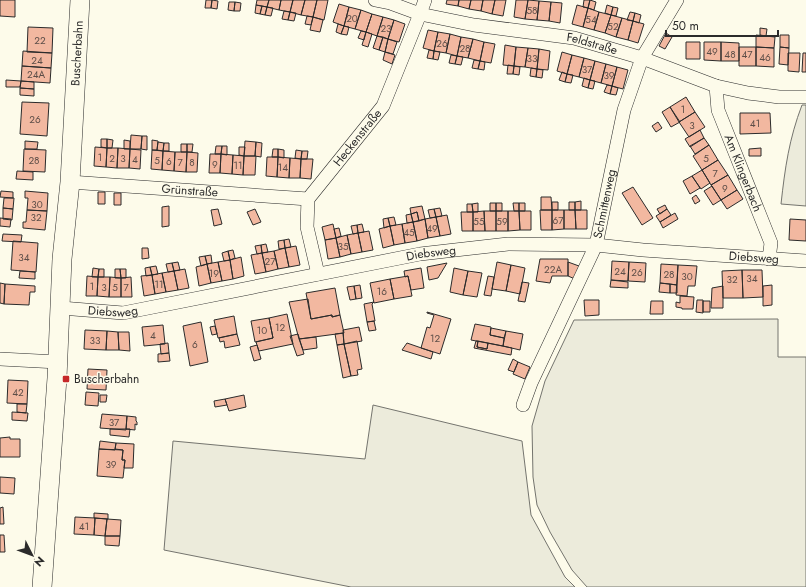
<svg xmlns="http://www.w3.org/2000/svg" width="806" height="587" font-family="Jost,sans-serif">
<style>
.green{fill:#ecebdb;stroke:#74746e}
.building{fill:#f2b8a0;stroke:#2b2b2b}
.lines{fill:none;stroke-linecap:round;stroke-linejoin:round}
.street-casing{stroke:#2b2b2b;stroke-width:14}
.secondary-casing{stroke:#2b2b2b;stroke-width:20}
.street{stroke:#fdfbea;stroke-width:13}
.secondary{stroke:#fdfbea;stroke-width:19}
.poi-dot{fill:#c62828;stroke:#fdfbea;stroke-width:1.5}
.labels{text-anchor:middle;stroke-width:3;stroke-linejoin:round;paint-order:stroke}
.number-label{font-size:10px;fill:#5d4e48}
.street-label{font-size:12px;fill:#2b2b2b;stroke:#fdfbea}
.poi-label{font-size:12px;fill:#2b2b2b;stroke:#fdfbea;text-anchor:start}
</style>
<rect width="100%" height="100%" fill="#fdfbea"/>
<path class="green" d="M 802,105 L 806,105 L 806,206 L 781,204 C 785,168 789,139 802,105 Z
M 778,319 L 778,357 L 806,357 L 806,587 L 587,587 L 572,570 L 550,532 L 537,505 L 533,477 L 532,426 L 545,381 L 574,320 Z
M 373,405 L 522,441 L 531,515 L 565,577 L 575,587 L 351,587 L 164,550 L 173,441 L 365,459 Z"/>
<path class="building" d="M 0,0 L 15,0 L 15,17 L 0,16 Z
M 206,0 L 212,0 L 211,8 L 205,8 Z
M 212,0 L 218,1 L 217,9 L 211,8 Z
M 257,0 L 269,0 L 267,7 L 256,5 Z
M 269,0 L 281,0 L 279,10 L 267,7 Z
M 281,0 L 293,0 L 290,12 L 279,10 Z
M 293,0 L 305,0 L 301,15 L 290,12 Z
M 305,0 L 317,0 L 313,17 L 301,15 Z
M 317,0 L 328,0 L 324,20 L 313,17 Z
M 447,0 L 459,0 L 458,6 L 446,4 Z
M 459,0 L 471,0 L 469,9 L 458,6 Z
M 471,0 L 483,0 L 481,11 L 469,9 Z
M 483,0 L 495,0 L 492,14 L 481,11 Z
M 495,0 L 506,0 L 503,16 L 492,14 Z
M 516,0 L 528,0 L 525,19 L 514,17 Z
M 528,0 L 539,1 L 537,20 L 525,19 Z
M 584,0 L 590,0 L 588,8 L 583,7 Z
M 590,0 L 596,2 L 594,10 L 588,8 Z
M 539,1 L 551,2 L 549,21 L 537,20 Z
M 229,2 L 235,2 L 234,11 L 228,10 Z
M 235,2 L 241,3 L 240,11 L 234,11 Z
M 551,2 L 562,3 L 560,23 L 549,21 Z
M 339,4 L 349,7 L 344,26 L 333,22 Z
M 256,5 L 262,6 L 260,14 L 255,13 Z
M 577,5 L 588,8 L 583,27 L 572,24 Z
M 607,5 L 613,7 L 611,15 L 605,13 Z
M 262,6 L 267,7 L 265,15 L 260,14 Z
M 267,7 L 273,8 L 271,16 L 265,15 Z
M 349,7 L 361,10 L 355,29 L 344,26 Z
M 613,7 L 618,8 L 616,16 L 611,15 Z
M 588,8 L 599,12 L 594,30 L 583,27 Z
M 361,10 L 372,14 L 366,32 L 355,29 Z
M 284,11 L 290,12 L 288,20 L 282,19 Z
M 290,12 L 296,13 L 294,21 L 288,20 Z
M 599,12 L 611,15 L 605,33 L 594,30 Z
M 630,12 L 635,13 L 633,21 L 627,20 Z
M 635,13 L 641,15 L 639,23 L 633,21 Z
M 372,14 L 383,17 L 377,36 L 366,32 Z
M 611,15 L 622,18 L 616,37 L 605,33 Z
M 307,16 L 313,17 L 311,25 L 305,24 Z
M 313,17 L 323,20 L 320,32 L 310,30 Z
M 383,17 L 394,20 L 388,39 L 377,36 Z
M 622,18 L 633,21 L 628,40 L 616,37 Z
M 394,20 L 405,24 L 399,42 L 388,39 Z
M 633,21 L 644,24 L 638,43 L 628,40 Z
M 338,24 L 344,26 L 341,34 L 336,32 Z
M 344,26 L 349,27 L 347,35 L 341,34 Z
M 28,27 L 53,28 L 52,53 L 27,52 Z
M 760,28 L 767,29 L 766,36 L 760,35 Z
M 428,30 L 438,32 L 434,51 L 423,48 Z
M 361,31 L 366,32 L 364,40 L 358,38 Z
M 366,32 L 372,34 L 368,47 L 362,45 Z
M 438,32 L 450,34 L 446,53 L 434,51 Z
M 666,33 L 672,37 L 665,49 L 659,46 Z
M 450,34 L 461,37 L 457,56 L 446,53 Z
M 756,35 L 775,37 L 774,48 L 756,47 Z
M 780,35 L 789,35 L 789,48 L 780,47 Z
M 377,36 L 383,37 L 379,50 L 373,48 Z
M 383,37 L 388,39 L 385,52 L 379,50 Z
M 461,37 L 473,39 L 468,58 L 457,56 Z
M 388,39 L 397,42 L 393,54 L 385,52 Z
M 473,39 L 484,42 L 480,61 L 468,58 Z
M 484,42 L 495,44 L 491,63 L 480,61 Z
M 686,42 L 700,42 L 700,59 L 686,59 Z
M 704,42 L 721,42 L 721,61 L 704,60 Z
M 721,42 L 739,43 L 739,61 L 721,61 Z
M 505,45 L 516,47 L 514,66 L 503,65 Z
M 516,47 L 528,48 L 525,67 L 514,66 Z
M 739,47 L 756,47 L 756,66 L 739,66 Z
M 756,47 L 774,48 L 774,67 L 756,66 Z
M 780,47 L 789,48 L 788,65 L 779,64 Z
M 528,48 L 539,49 L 537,69 L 525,67 Z
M 539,49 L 550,51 L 548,70 L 537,69 Z
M 429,50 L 434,51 L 433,59 L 427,58 Z
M 23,51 L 52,53 L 51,68 L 22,66 Z
M 434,51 L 440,52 L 438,60 L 433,59 Z
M 385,52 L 395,55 L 392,64 L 383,60 Z
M 562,52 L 572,55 L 567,74 L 557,71 Z
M 788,53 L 800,53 L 799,72 L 788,71 Z
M 803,53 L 806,53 L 806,72 L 802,72 Z
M 451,55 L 457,56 L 455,64 L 449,63 Z
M 572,55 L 584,58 L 579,77 L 567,74 Z
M 457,56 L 463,57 L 461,65 L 455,64 Z
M 584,58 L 595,61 L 590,80 L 579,77 Z
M 474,60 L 480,61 L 478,69 L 472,68 Z
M 480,61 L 485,62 L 484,70 L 478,69 Z
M 595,61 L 606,64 L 601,83 L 590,80 Z
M 606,64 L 617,67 L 612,86 L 601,83 Z
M 508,65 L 514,66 L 513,74 L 507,74 Z
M 22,66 L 51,68 L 50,83 L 21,81 Z
M 514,66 L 520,67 L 519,75 L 513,74 Z
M 617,67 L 628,70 L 623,89 L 612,86 Z
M 531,68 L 537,69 L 536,77 L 530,76 Z
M 537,69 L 543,70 L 542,78 L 536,77 Z
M 562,72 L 567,74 L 565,82 L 559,80 Z
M 567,74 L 573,75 L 571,83 L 565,82 Z
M 584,78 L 590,80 L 588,88 L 582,86 Z
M 6,80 L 21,81 L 20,87 L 6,87 Z
M 590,80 L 595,81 L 593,89 L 588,88 Z
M 21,81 L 34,82 L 34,89 L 20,88 Z
M 607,85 L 612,86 L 610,94 L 604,92 Z
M 612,86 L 618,88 L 616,95 L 610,94 Z
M 20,88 L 34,89 L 34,96 L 20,95 Z
M 686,97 L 695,112 L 679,122 L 670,107 Z
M 22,102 L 49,103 L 47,136 L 20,134 Z
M 670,107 L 680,122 L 671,127 L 662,112 Z
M 695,112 L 705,127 L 689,137 L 679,122 Z
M 740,113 L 770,113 L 771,133 L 740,134 Z
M 658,122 L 662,128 L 656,132 L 652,126 Z
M 700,130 L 704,138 L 690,147 L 685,139 Z
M 131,135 L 142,136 L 141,149 L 130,149 Z
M 142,136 L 147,136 L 147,150 L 141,149 Z
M 704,138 L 709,145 L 695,154 L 690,146 Z
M 101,139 L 107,139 L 107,148 L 101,147 Z
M 107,139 L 113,140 L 112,148 L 107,148 Z
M 124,140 L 130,141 L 130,149 L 124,149 Z
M 152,140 L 158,141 L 157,150 L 152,150 Z
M 25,141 L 38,142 L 37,149 L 25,149 Z
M 245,141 L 256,142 L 255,156 L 244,156 Z
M 158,142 L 164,143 L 163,151 L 157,150 Z
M 256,142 L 262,143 L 261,157 L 255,156 Z
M 164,143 L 169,143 L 169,151 L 163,151 Z
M 181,144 L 187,144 L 187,152 L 181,152 Z
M 187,144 L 193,144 L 192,152 L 187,152 Z
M 709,145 L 718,160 L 702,170 L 693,156 Z
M 216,146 L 222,146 L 221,154 L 215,154 Z
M 222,146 L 227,146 L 227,155 L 221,154 Z
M 95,147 L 107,148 L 106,167 L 94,166 Z
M 239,147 L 245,147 L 244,156 L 239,155 Z
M 107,148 L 118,148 L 117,168 L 106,167 Z
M 118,148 L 130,149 L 129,168 L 117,168 Z
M 761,148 L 761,156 L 749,156 L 749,149 Z
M 24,149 L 46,150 L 45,172 L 23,171 Z
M 130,149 L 141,150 L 140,169 L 129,168 Z
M 273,149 L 278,149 L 278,157 L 272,157 Z
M 278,149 L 284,150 L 284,158 L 278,157 Z
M 152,150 L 163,151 L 162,170 L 151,169 Z
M 296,150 L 302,151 L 301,159 L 295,158 Z
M 163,151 L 175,152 L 174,171 L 162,170 Z
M 302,151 L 308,151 L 307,159 L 301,159 Z
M 175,152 L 187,152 L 186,172 L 174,171 Z
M 187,152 L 198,153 L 197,172 L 186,172 Z
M 210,154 L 221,154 L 220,173 L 209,173 Z
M 221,154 L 233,155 L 232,174 L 220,173 Z
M 233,155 L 244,156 L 243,175 L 232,174 Z
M 244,156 L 256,156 L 255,175 L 243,175 Z
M 267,157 L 278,157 L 277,177 L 266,176 Z
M 278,157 L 290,158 L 289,178 L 277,177 Z
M 290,158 L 301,159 L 300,178 L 289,178 Z
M 301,159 L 313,159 L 311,179 L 300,178 Z
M 718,160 L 728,175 L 711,185 L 702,170 Z
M 702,170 L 710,183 L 701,189 L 692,176 Z
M 17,171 L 33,172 L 33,180 L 16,179 Z
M 728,175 L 737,190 L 721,200 L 711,185 Z
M 692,176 L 700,188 L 690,194 L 683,181 Z
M 712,186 L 721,200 L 713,205 L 704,191 Z
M 633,187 L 653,218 L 642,225 L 622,193 Z
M 737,190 L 743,199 L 727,209 L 721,200 Z
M 1,191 L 13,192 L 13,198 L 0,197 Z
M 25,191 L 48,193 L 47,211 L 27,210 L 28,198 L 25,198 Z
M 98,192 L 105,192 L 105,204 L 98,204 Z
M 114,193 L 121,193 L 121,205 L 114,205 Z
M 696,195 L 700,201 L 695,204 L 692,198 Z
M 541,197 L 551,197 L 552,210 L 541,210 Z
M 4,198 L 14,198 L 13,209 L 3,208 Z
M 581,201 L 581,210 L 575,210 L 575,202 Z
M 552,202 L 558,202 L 558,210 L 552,210 Z
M 569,202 L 575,202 L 575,210 L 569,210 Z
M 478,203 L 478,212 L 473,212 L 472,204 Z
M 490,203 L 496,203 L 496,211 L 490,211 Z
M 496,203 L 502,203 L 502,211 L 496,211 Z
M 513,203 L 519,203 L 519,211 L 514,211 Z
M 519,203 L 525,203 L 525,211 L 519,211 Z
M 467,204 L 472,204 L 473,212 L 467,212 Z
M 665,205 L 667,209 L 660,214 L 657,209 Z
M 169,206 L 169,226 L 162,227 L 162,207 Z
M 422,206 L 425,219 L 419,221 L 417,212 L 411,214 L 410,208 Z
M 3,208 L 13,209 L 12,220 L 3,219 Z
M 440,208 L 442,216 L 436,217 L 434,209 Z
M 218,209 L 222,224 L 214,226 L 211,210 Z
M 255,209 L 261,222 L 253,225 L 247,212 Z
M 434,209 L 436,217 L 430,218 L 428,210 Z
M 667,209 L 671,215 L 660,222 L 656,216 Z
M 27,210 L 47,211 L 45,230 L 23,228 L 23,222 L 26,222 Z
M 540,210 L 552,210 L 552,230 L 541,230 Z
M 552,210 L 564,210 L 564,229 L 552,230 Z
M 564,210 L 575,210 L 576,229 L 564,229 Z
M 575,210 L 587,210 L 587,229 L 576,229 Z
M 484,211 L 485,231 L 473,231 L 473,212 Z
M 484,211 L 496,211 L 496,231 L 485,231 Z
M 496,211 L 508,211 L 508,231 L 496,231 Z
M 508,211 L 519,211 L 520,230 L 508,231 Z
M 519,211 L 531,211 L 531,230 L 520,230 Z
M 417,212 L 419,221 L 413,222 L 411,214 Z
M 461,212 L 473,212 L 473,231 L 462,231 Z
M 675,213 L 678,219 L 663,228 L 660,222 Z
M 411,214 L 413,222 L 407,223 L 406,215 Z
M 447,215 L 451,234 L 440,236 L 436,217 Z
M 394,217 L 396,225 L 390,226 L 388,218 Z
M 436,217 L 440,236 L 428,238 L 425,219 Z
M 0,218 L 11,219 L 10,227 L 0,226 Z
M 388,218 L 390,226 L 384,228 L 383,219 Z
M 425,219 L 428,238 L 417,241 L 413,222 Z
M 790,219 L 806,220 L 806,241 L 789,240 Z
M 413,222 L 417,241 L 405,243 L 402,224 Z
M 333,224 L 336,238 L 325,240 L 322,227 Z
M 362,224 L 364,232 L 358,233 L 357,225 Z
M 402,224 L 405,243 L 394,245 L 390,226 Z
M 357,225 L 358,233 L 353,234 L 351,226 Z
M 390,226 L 394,245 L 383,248 L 379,229 Z
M 339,228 L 341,236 L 336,238 L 334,229 Z
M 369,231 L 373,250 L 362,252 L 358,233 Z
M 358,233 L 362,252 L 351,254 L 347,235 Z
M 3,234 L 22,235 L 21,242 L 2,241 Z
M 347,235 L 351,254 L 340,257 L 336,238 Z
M 336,238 L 340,257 L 328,259 L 325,240 Z
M 289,239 L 291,247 L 285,248 L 284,240 Z
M 284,240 L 285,248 L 279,249 L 278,241 Z
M 13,241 L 38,243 L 36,272 L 11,270 Z
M 266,244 L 268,252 L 262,253 L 261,245 Z
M 261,245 L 262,253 L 257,254 L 255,246 Z
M 296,246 L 300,265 L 289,267 L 285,248 Z
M 142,248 L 148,248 L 149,258 L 142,259 Z
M 285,248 L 289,267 L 278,269 L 274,251 Z
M 233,250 L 235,258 L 230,260 L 228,251 Z
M 228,251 L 230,260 L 224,261 L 222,253 Z
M 274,251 L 278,269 L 266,272 L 262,253 Z
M 262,253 L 266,272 L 255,274 L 251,255 Z
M 211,255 L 212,263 L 207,264 L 205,256 Z
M 205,256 L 207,264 L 201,266 L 199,257 Z
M 241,257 L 244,276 L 233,279 L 230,260 Z
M 540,259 L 568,259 L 568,276 L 552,276 L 550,283 L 536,281 Z
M 230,260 L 233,279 L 222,281 L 218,262 Z
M 612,261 L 629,262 L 628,281 L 611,280 Z
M 178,262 L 180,270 L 174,271 L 172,263 Z
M 218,262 L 222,281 L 211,283 L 207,264 Z
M 497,262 L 511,265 L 506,291 L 492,289 Z
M 568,262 L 579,266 L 575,279 L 568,276 Z
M 629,262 L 646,263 L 645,282 L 628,281 Z
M 172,263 L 174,271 L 168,272 L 166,264 Z
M 447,263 L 438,278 L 429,280 L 427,267 Z
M 207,264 L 211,283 L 199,286 L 196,267 Z
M 661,264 L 678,265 L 677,285 L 660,283 Z
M 511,265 L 525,268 L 520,294 L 506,291 Z
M 678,265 L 697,266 L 695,286 L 688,286 L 687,296 L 676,295 Z
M 156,266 L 158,274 L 152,275 L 150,267 Z
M 150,267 L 152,275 L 146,276 L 145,268 Z
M 93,268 L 99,269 L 98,277 L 92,277 Z
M 421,268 L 424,288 L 411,290 L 408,276 L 405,277 L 404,271 Z
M 454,268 L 468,271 L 463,295 L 450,292 Z
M 99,269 L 104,269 L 104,277 L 98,277 Z
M 115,269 L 120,269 L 121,278 L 115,278 Z
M 120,269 L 126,269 L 126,278 L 121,278 Z
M 185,269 L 189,288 L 178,290 L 174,271 Z
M 742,270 L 743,298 L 723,298 L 722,271 Z
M 742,270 L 762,270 L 763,297 L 743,298 Z
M 20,271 L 35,272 L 35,279 L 19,278 Z
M 174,271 L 178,290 L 166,292 L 162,273 Z
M 468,271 L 482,273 L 477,297 L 463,295 Z
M 162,273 L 166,292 L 155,294 L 152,275 Z
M 152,275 L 155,294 L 144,296 L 141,276 Z
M 87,276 L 98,277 L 97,296 L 86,296 Z
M 408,276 L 412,296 L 394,299 L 390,279 Z
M 488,276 L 494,277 L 491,296 L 484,295 Z
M 98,277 L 110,277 L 109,297 L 97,296 Z
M 110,277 L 121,278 L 121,297 L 109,297 Z
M 131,277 L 132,297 L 121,297 L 121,278 Z
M 390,279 L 394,299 L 374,303 L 370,283 Z
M 611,280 L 628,282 L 628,288 L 610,287 Z
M 522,282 L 529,283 L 525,302 L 518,301 Z
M 0,283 L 5,284 L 4,304 L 0,303 Z
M 660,283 L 670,284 L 670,293 L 659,292 Z
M 5,284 L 35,286 L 35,292 L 30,292 L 29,305 L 4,304 Z
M 670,284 L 677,285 L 677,293 L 670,293 Z
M 360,285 L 362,298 L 356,299 L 354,286 Z
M 772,285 L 772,305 L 763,306 L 763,286 Z
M 354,286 L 356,299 L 350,300 L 347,287 Z
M 723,286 L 723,308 L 711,308 L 712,288 Z
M 335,288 L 340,315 L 332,317 L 332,315 L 311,319 L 306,293 Z
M 680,296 L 694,297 L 693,309 L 682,309 L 682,308 L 676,307 L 676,302 L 680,303 Z
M 308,299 L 311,319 L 332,315 L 332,317 L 340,315 L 344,333 L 299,339 L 289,302 Z
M 584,300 L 599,300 L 599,315 L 585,316 Z
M 697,300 L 703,300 L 703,313 L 696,312 Z
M 651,301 L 663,301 L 663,314 L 650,314 Z
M 703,301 L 710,301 L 710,312 L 703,312 Z
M 374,302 L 372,304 L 375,321 L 367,322 L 364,304 Z
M 427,312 L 451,319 L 440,354 L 421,348 L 427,327 L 430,328 L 434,315 L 427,313 Z
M 287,314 L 293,344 L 259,351 L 256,342 L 273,338 L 269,318 Z
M 234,316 L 237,334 L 218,338 L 214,320 Z
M 269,318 L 273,338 L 255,342 L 251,321 Z
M 374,321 L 376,330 L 369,331 L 367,322 Z
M 201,322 L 208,362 L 190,366 L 183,326 Z
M 475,324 L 491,327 L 490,335 L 504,338 L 503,346 L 471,340 Z
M 163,325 L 165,344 L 144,346 L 142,327 Z
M 215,326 L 217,334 L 212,335 L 210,327 Z
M 359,327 L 362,341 L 344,344 L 343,330 Z
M 491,328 L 506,331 L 504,338 L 490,335 Z
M 85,330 L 107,331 L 106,350 L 84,349 Z
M 107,331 L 118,332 L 119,350 L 106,350 Z
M 506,331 L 523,334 L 520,350 L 503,346 Z
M 118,332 L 129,332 L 130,351 L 119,350 Z
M 343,333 L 344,344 L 337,345 L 335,334 Z
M 237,334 L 240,345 L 225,348 L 224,341 L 220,342 L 219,338 Z
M 298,334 L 304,354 L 297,356 L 290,336 Z
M 316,337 L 317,348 L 303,350 L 299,339 Z
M 357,341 L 362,369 L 357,370 L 358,375 L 351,376 L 344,344 Z
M 476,341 L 478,341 L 477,347 L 487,349 L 488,343 L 512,348 L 511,355 L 474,348 Z
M 478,341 L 488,343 L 487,349 L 477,347 Z
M 168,343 L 169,353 L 161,354 L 160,344 Z
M 407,343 L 433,352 L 431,359 L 402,350 Z
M 344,344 L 351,376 L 343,378 L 337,345 Z
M 257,345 L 261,359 L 254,361 L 250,347 Z
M 169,353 L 170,361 L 158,362 L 158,354 Z
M 513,359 L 518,362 L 514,372 L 508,370 Z
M 518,362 L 530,367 L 525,379 L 513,374 Z
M 88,369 L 107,370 L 106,390 L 87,389 Z
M 8,380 L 28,381 L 27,404 L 7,403 Z
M 86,392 L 99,393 L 98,406 L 85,405 Z
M 100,395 L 107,395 L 106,402 L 100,402 Z
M 244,395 L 246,407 L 229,411 L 225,399 Z
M 225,399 L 227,405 L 215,407 L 214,401 Z
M 17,404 L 27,404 L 26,413 L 17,412 Z
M 12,412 L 28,413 L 27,421 L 12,420 Z
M 102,414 L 127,416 L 126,430 L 100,428 Z
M 127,416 L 136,417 L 136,421 L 137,422 L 137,425 L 135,424 L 135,430 L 126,429 Z
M 110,429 L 130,429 L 129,437 L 110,435 Z
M 10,437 L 10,439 L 20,439 L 20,457 L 0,457 L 0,438 Z
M 100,441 L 116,443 L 115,450 L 99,449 Z
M 116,443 L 134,444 L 133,468 L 124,468 L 125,460 L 122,460 L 123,450 L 115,449 Z
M 99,449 L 123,450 L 122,460 L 125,460 L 123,478 L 97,476 Z
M 0,477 L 15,478 L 14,494 L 0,493 Z
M 3,507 L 4,524 L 0,524 L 0,508 Z
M 94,513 L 108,514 L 108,519 L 94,518 Z
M 75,517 L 95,518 L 94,535 L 74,534 Z
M 95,518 L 107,519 L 105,536 L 94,535 Z
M 107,519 L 121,520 L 120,536 L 105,536 Z
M 0,535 L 4,535 L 5,552 L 0,552 Z
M 105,536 L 120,536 L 119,546 L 105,545 Z"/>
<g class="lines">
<g class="street-casing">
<g id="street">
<path id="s1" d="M 375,0 L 390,3 L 420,14 L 474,25 L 574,38 L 642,58 L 716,86 L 748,93 L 779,97 L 806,97"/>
<path id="s2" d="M 716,86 L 718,110 L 771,243 L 769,259"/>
<path id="s3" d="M 70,182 L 308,199"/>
<path id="s4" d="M 318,274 L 307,227 L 308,199 L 383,106 L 420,14 L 425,0"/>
<path id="s5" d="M 61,308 L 123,313 L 420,254 L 508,244 L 596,245 L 643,250 L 806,261"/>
<path d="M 0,359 L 58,362"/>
<path id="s6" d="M 523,405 L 531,383 L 596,245 L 624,110 L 642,58 L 677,0"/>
</g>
</g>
<g class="secondary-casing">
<g id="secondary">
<path id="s7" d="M 42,587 L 57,378 L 62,259 L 70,182 L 80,0"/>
</g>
</g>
<use href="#street" class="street"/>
<use href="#secondary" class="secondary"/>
</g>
<rect class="poi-dot" x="62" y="375" width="8" height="8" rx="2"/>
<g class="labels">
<g class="number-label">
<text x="532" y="14">58</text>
<text x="352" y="22">20</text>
<text x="591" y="23">54</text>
<text x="613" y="30">52</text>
<text x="386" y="32">23</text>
<text x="40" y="44">22</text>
<text x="442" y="47">26</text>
<text x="465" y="52">28</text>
<text x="712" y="55">49</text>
<text x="730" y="58">48</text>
<text x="747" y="58">47</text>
<text x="765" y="61">46</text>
<text x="532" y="62">33</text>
<text x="37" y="64">24</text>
<text x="587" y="73">37</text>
<text x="36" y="78">24A</text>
<text x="609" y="79">39</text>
<text x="683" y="113">1</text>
<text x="35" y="123">26</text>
<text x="755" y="127">41</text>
<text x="692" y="129">3</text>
<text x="100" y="161">1</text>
<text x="112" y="162">2</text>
<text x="123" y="162">3</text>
<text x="706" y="162">5</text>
<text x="135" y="163">4</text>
<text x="34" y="164">28</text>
<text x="157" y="164">5</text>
<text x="169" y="165">6</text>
<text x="180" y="166">7</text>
<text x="192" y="166">8</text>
<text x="215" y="168">9</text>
<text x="238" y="169">11</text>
<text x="283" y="171">14</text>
<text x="715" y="177">7</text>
<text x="725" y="192">9</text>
<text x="37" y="208">30</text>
<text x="36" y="221">32</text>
<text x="558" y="224">67</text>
<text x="479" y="225">55</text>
<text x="502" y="225">59</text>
<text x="432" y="232">49</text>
<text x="409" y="236">45</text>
<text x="343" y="250">35</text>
<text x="24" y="261">34</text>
<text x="270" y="265">27</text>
<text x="553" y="273">22A</text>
<text x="620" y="275">24</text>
<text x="637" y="276">26</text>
<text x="214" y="277">19</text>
<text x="669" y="278">28</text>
<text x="687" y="280">30</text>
<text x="752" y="282">34</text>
<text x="732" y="283">32</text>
<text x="159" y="288">11</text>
<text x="92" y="290">1</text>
<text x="104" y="291">3</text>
<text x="115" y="291">5</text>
<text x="126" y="291">7</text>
<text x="382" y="295">16</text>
<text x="280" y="331">12</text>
<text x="262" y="334">10</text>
<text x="153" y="339">4</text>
<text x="435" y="342">12</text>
<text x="95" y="344">33</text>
<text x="195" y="348">6</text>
<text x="18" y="396">42</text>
<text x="114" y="426">37</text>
<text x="111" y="468">39</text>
<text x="84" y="530">41</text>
</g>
<g class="street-label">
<text dy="4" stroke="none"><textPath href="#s1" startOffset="222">Feldstraße</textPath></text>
<text dy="4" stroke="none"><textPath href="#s7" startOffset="535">Buscherbahn</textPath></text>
<text dy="4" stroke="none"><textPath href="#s4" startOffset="155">Heckenstraße</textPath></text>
<text dy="4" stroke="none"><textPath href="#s2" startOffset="92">Am Klingerbach</textPath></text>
<text dy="4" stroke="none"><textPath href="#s3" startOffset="120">Grünstraße</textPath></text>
<text dy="4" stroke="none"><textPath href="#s6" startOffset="218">Schmittenweg</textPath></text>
<text dy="4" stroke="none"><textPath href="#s5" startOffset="376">Diebsweg</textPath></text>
<text dy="4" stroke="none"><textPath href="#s5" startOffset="700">Diebsweg</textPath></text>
<text dy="4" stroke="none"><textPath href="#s5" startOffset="52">Diebsweg</textPath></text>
</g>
<g class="poi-label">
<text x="74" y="383">Buscherbahn</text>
</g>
</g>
<g transform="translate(32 555) rotate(132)" stroke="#fdfbea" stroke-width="3" paint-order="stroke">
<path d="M0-3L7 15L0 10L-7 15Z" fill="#2b2b2b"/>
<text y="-6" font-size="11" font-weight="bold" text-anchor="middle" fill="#2b2b2b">N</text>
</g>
<path d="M666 30v6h112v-6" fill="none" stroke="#2b2b2b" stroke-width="2"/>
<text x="672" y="30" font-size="12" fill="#2b2b2b" stroke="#fdfbea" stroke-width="3" paint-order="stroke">50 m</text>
</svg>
